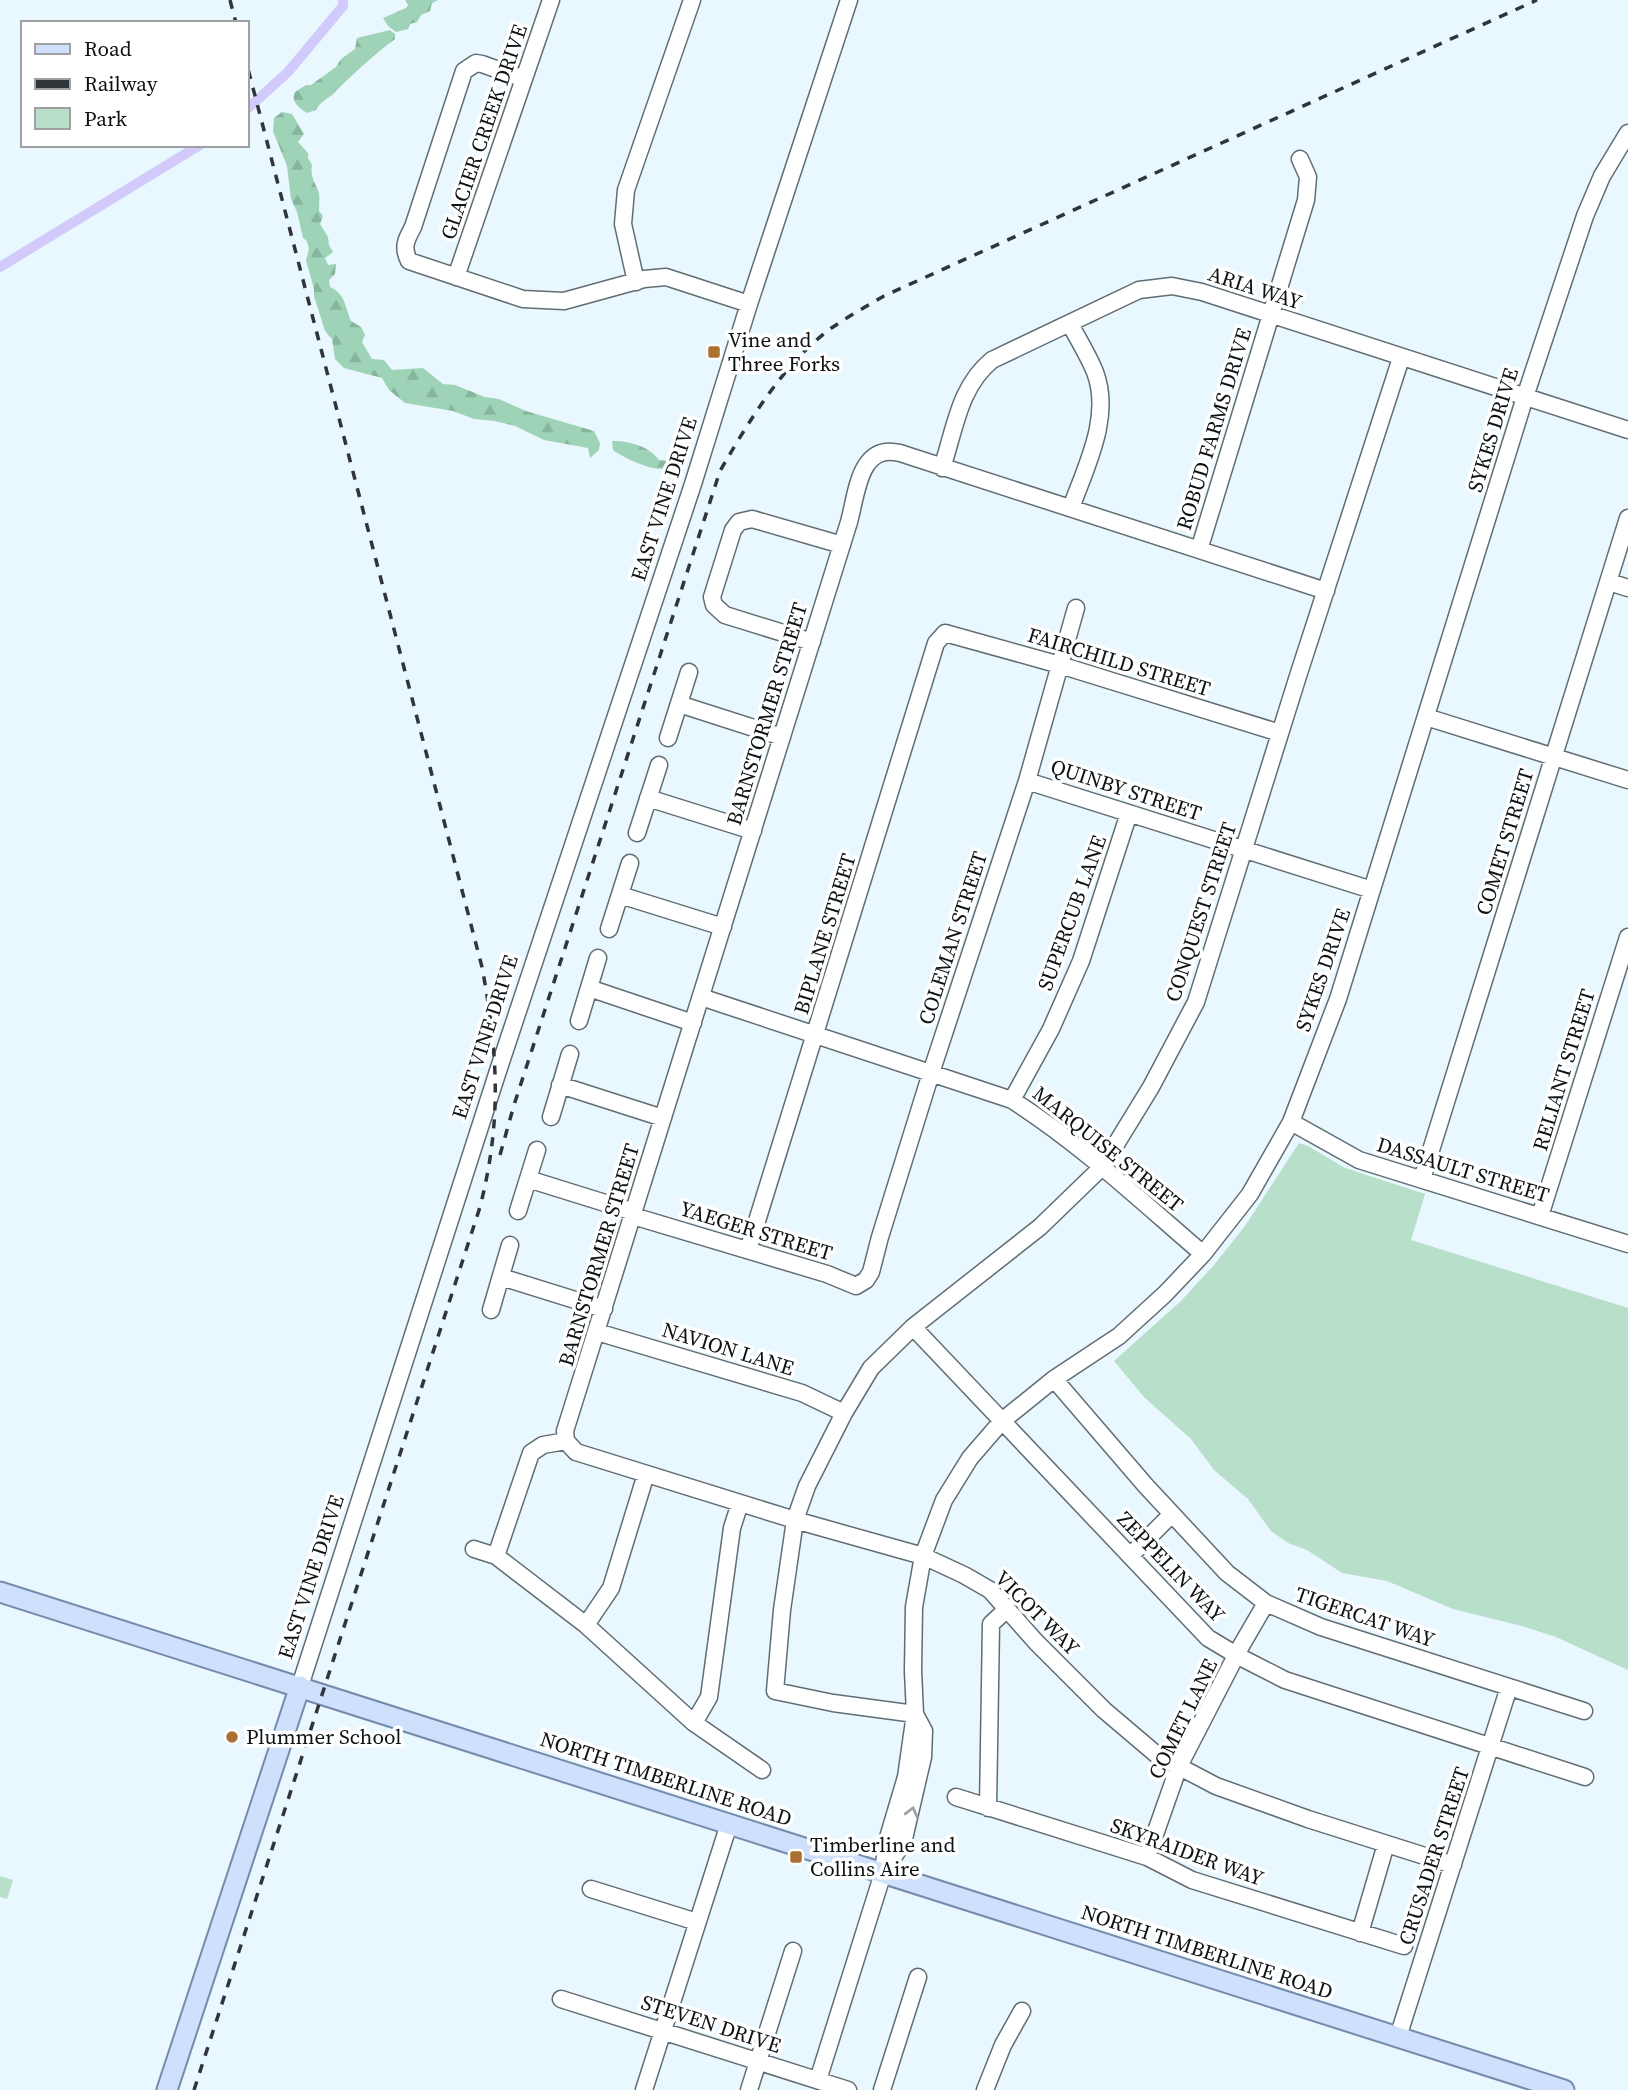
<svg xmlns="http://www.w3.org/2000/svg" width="1628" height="2090" font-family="'Source Serif 4',serif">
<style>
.forest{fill:url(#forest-firs)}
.green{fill:#b7dfca}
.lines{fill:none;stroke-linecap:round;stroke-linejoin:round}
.canal{stroke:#d2cafa;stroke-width:10}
.minor-casing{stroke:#606d73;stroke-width:19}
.major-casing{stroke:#768aaa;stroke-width:23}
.minor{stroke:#fff;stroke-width:16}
.major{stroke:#cee0fc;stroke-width:19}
.rail{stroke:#2f3538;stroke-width:3.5;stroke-dasharray:9 9;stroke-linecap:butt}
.oneway{stroke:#9ea0a1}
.poi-dot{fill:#ac7132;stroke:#fff;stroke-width:2.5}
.labels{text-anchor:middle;stroke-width:7;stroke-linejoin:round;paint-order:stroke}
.street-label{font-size:21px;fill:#0d1214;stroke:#fff}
.poi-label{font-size:21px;fill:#0d1214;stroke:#fff;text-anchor:start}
</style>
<defs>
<pattern id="forest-firs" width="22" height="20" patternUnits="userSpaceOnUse" patternTransform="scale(1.75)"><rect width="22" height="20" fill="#9ed3b8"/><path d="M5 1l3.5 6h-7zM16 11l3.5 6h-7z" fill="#87b49d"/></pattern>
</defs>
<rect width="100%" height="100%" fill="#e9f7fe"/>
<path class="forest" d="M 405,0 L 438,0 L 432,3 L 430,11 L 421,15 L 417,22 L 410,24 L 408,29 L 396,32 L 388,26 L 383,18 L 406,8 L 408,5 Z
M 390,30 L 395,34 L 395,39 C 372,56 352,75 332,95 C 326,100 320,102 316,110 L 307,113 C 300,109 290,101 295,92 L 306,85 L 311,85 L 336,67 L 341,59 L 355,49 L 357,38 Z
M 282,112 L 292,114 L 304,134 L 298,142 L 308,153 L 308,158 L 312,165 C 310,177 315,182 319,193 C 320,198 319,205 319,211 L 323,216 L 320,224 L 328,237 L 329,245 L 333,252 L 325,258 L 328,265 L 336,264 L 335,274 L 329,280 L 330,287 C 345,293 345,307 351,321 L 361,327 L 365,335 L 362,342 L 372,359 L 384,360 L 392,370 L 423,368 L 443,384 L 455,385 L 485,397 L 499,399 L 526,411 L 594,431 L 600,443 L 599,450 L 590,458 L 588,448 L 544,440 L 515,426 L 495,421 L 474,419 L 453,411 L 405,403 L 389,390 L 382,378 L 344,368 L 335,359 L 332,339 L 325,331 L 314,296 L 314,289 L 306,260 L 309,249 L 307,241 L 303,238 L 297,212 L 291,199 L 287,166 L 273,131 L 274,118 Z
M 612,441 C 629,441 649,446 659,460 L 669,461 L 671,467 C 656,474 626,459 613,450 Z"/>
<path class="green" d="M 1299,1143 L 1308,1146 L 1345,1168 L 1425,1194 L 1411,1240 L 1628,1308 L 1628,1670 L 1556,1637 L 1522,1626 L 1453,1609 L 1387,1581 L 1342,1573 L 1307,1550 L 1288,1543 L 1271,1531 L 1248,1499 L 1214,1470 L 1191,1439 L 1144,1397 L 1114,1361 L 1181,1301 L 1214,1265 L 1245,1226 Z
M 0,1876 L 13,1880 L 7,1899 L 0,1897 Z"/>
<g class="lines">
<path class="canal" d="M 247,109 L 288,72 L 343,6 L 343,0
M 0,267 L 200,145"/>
<g class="minor-casing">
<path id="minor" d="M 524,79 L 482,64 L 476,63 L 464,71 L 413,227 C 406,240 402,247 409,261 L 523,299 L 564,301 L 644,279 L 666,277 L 749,304
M 456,277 L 551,0
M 636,282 L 623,224 L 626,190 L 692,0
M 1070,324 C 1078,339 1088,355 1095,372 C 1112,417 1086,466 1071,508
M 942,468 C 955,429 959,387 992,360 L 1139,290 L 1172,286 L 1202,292 L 1628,430
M 1199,550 L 1306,200 L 1308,177 L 1300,159
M 1609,582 L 1628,588
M 812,642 L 725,615 L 714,605 L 712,597 L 733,530 L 739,522 L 752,519 L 842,545
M 679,704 L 782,737
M 1426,717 L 1628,780
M 668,738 L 689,672
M 1027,781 L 1372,890
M 648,798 L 753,831
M 637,833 L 659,765
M 620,895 L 723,927
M 609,929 L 630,863
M 589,988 L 693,1023
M 701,997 L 1012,1100 C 1081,1144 1141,1201 1203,1254
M 579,1021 L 598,958
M 560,1085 L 663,1118
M 1012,1100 L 1051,1029 L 1081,961 L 1129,813
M 551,1117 L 570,1054
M 1291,1122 L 1359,1160 L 1628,1244
M 528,1179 L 634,1212
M 1422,1179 L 1628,518
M 518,1211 L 537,1150
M 633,1216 L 827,1274 L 856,1286 L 866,1280 L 871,1272 L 880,1237 L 931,1073 L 1027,781 L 1076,608
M 1540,1216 L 1628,937
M 748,1250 L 936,643 L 945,633 L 1060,665 L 1280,733
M 501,1277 L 604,1309
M 491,1310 L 510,1245
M 913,1327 L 1208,1638 L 1238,1656 L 1285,1680 L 1585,1777
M 597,1332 L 802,1393 L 844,1413
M 1054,1379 L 1146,1486 L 1227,1573 L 1266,1603 L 1321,1627 L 1584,1711
M 566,1441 L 565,1431 L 849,522 C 857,493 859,443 900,453 L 1326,591
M 566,1441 L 576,1452 L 795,1520 L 923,1556 L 964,1575 L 990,1590 L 1036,1642 L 1104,1710 L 1157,1755 L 1216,1786 L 1308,1819 L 1453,1865
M 474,1549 L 496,1556 L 586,1625 L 694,1723 L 762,1770
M 496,1556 L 531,1453 L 543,1445 L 566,1441
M 1130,1556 L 1172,1514
M 586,1625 L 611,1588 L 646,1474
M 300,1686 L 497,1074 L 693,484 L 749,304 L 849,0
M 915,1714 L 833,1703 L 775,1691 L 782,1610 L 795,1520 L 807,1486 L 844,1413 L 871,1368 L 913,1327 L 1040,1227 L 1102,1167 L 1151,1087 L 1196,1002 L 1298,676 L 1401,358
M 694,1723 L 709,1697 L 732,1528 L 740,1503
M 956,1797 L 1147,1857 L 1192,1880 L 1404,1946
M 988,1808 L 991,1624 L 1007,1609
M 1147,1857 L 1179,1766 L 1241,1646 L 1266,1603
M 886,1868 L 903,1843 L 923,1757 L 924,1731 L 915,1714
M 591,1889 L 697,1922
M 1360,1933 L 1386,1844
M 561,1999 L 848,2090
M 1398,2037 L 1509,1687
M 818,2080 L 883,1873 L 887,1841 L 906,1777 L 915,1714 L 913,1671 L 914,1607 L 923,1556 L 944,1500 L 970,1458 L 1002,1421 L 1054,1379 L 1119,1336 L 1165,1294 L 1203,1254 L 1250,1194 L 1291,1122 L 1338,999 L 1525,397 L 1585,216 L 1602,176 L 1628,133
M 644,2090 L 729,1824
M 749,2090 L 793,1951
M 882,2090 L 918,1977
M 985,2090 L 1003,2045 L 1022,2011"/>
</g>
<g class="major-casing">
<path id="major" d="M 0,1592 L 1564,2090
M 167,2090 L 300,1686"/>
</g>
<use href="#minor" class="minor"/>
<use href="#major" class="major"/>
<path class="rail" d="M 230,0 L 236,23
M 500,1155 L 514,1105 L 720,471 C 749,421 785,361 833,327 C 849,316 867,306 884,296 L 1537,0
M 194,2090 L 480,1207 C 502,1121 498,1053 482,967 L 247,65"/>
</g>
<defs><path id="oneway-chevron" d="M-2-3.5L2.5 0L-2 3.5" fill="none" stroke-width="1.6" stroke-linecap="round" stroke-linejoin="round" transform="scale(1.75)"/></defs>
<use class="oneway" href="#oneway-chevron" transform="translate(912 1812) rotate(-76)"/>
<g class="poi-dot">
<rect x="707" y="345" width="14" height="14" rx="3.5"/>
<circle cx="232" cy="1737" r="7"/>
<rect x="789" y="1850" width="14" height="14" rx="3.5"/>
</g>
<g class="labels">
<g class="street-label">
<text transform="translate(484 132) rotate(-71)" y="7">GLACIER CREEK DRIVE</text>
<text transform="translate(1255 288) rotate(18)" y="7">ARIA WAY</text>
<text transform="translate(1214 429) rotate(-73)" y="7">ROBUD FARMS DRIVE</text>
<text transform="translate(1493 430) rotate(-73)" y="7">SYKES DRIVE</text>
<text transform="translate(664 499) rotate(-72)" y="7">EAST VINE DRIVE</text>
<text transform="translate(1119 662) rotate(17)" y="7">FAIRCHILD STREET</text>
<text transform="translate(767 714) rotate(-73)" y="7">BARNSTORMER STREET</text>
<text transform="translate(1126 790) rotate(18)" y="7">QUINBY STREET</text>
<text transform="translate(1505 842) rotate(-73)" y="7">COMET STREET</text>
<text transform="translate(1201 912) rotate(-72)" y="7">CONQUEST STREET</text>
<text transform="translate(1072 913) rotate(-70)" y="7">SUPERCUB LANE</text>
<text transform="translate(825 934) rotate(-73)" y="7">BIPLANE STREET</text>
<text transform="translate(953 938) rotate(-72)" y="7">COLEMAN STREET</text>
<text transform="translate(1323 970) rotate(-71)" y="7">SYKES DRIVE</text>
<text transform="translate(485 1037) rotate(-72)" y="7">EAST VINE DRIVE</text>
<text transform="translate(1564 1070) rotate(-73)" y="7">RELIANT STREET</text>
<text transform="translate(1108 1149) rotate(39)" y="7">MARQUISE STREET</text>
<text transform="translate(1463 1170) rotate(17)" y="7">DASSAULT STREET</text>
<text transform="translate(756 1231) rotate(17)" y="7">YAEGER STREET</text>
<text transform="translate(599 1255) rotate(-73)" y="7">BARNSTORMER STREET</text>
<text transform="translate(728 1349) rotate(17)" y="7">NAVION LANE</text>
<text transform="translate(1171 1567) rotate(46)" y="7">ZEPPELIN WAY</text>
<text transform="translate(311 1577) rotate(-72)" y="7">EAST VINE DRIVE</text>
<text transform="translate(1037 1613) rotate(45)" y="7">VICOT WAY</text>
<text transform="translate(1365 1617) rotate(19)" y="7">TIGERCAT WAY</text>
<text transform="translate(1183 1719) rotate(-64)" y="7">COMET LANE</text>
<text transform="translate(666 1779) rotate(18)" y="7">NORTH TIMBERLINE ROAD</text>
<text transform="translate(1187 1852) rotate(20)" y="7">SKYRAIDER WAY</text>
<text transform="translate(1434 1856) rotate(-72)" y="7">CRUSADER STREET</text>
<text transform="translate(1207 1952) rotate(18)" y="7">NORTH TIMBERLINE ROAD</text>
<text transform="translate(711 2024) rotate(18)" y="7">STEVEN DRIVE</text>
</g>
<g class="poi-label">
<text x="728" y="347">Vine and<tspan x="728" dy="24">Three Forks</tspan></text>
<text x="246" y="1744">Plummer School</text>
<text x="810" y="1852">Timberline and<tspan x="810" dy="24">Collins Aire</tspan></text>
</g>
</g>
<rect x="21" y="21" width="228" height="126" fill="#ffffff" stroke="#9ea0a1" stroke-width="2"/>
<rect x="35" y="44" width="35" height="10" fill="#cee0fc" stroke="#9ea0a1" stroke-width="2"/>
<text x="84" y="56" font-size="21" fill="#0d1214">Road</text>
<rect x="35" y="79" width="35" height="10" fill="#2f3538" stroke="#9ea0a1" stroke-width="2"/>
<text x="84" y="91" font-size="21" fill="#0d1214">Railway</text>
<rect x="35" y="108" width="35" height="21" fill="#b7dfca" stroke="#9ea0a1" stroke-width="2"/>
<text x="84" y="126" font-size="21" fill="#0d1214">Park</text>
</svg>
